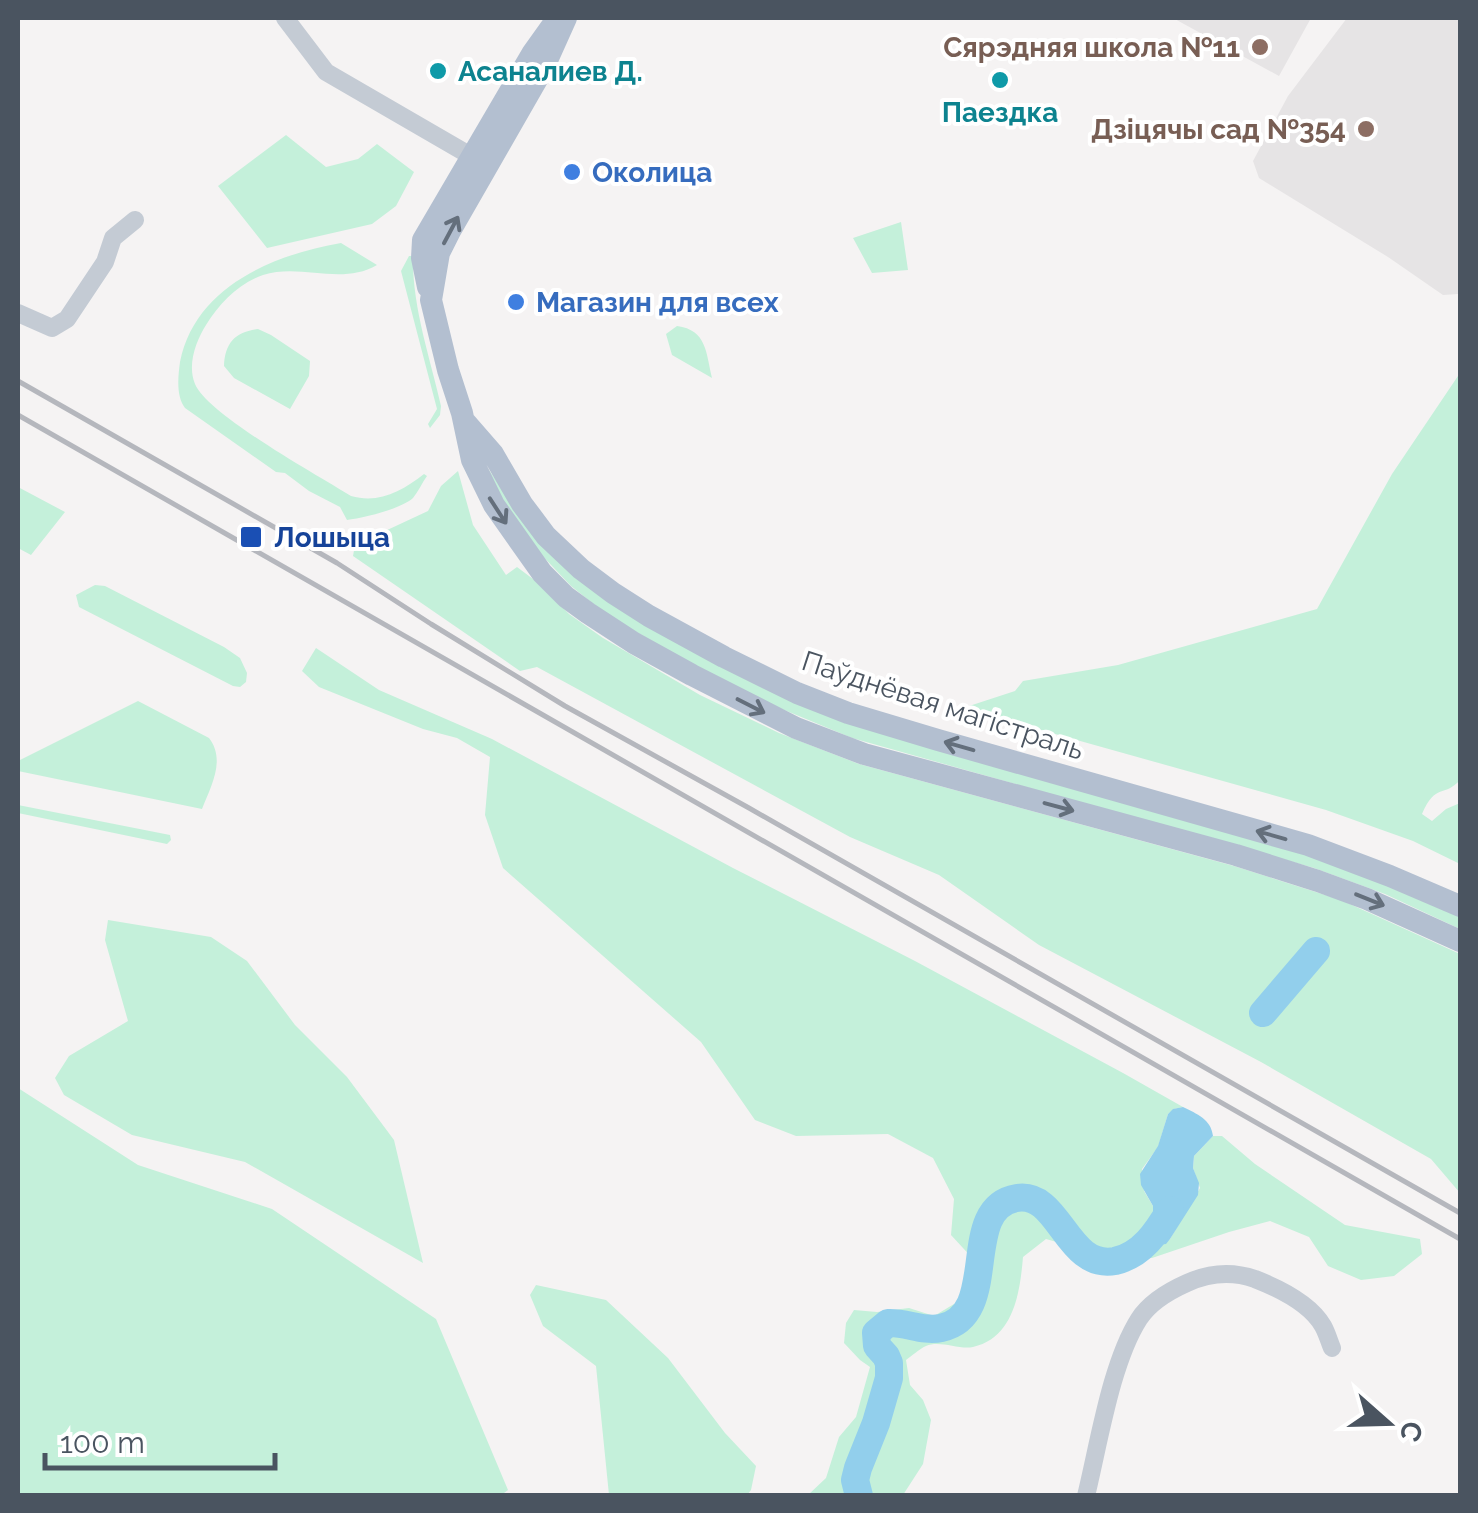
<svg xmlns="http://www.w3.org/2000/svg" width="1478" height="1513" font-family="Raleway,sans-serif">
<style>
.education{fill:#e6e4e5}
.green{fill:#c4f0da}
.water{fill:#92cfec}
.lines{fill:none;stroke-linecap:round;stroke-linejoin:round}
.river{stroke:#92cfec;stroke-width:28}
.minor{stroke:#c4cbd4;stroke-width:18}
.major{stroke:#b3bfd0;stroke-width:22}
.rail{stroke:#b5b7bd;stroke-width:5}
.oneway{stroke:#646f7c}
.education-dot{fill:#8d6e63;stroke:#fff;stroke-width:4}
.culture-dot{fill:#0f9aa8;stroke:#fff;stroke-width:4}
.shop-dot{fill:#3f7fe0;stroke:#fff;stroke-width:4}
.transit-dot{fill:#1a4fb4;stroke:#fff;stroke-width:4}
.labels{text-anchor:middle;stroke-width:8;stroke-linejoin:round;paint-order:stroke}
.education-label{font-size:28px;font-weight:bold;fill:#785e54;stroke:#fff;text-anchor:end}
.culture-label{font-size:28px;font-weight:bold;fill:#0d838f;stroke:#fff;text-anchor:start}
.shop-label{font-size:28px;font-weight:bold;fill:#366cbe;stroke:#fff;text-anchor:start}
.transit-label{font-size:28px;font-weight:bold;fill:#164399;stroke:#fff;text-anchor:start}
.street-label{font-size:28px;fill:#4a5460;stroke:#fff}
</style>
<rect width="100%" height="100%" fill="#f5f3f3"/>
<path class="education" d="M 1173,18 L 1311,18 L 1279,76 Z
M 1347,18 L 1460,18 L 1460,290 L 1458,294 L 1443,295 L 1388,257 L 1259,178 L 1253,161 L 1288,96 Z"/>
<path class="green" d="M 286,135 L 326,167 L 358,159 L 377,144 L 414,172 L 396,206 L 372,224 L 267,248 L 218,186 Z
M 901,222 L 908,270 L 872,273 L 853,238 Z
M 341,243 L 377,265 C 341,286 301,263 263,275 C 238,284 220,303 206,325 C 196,341 187,365 195,384 C 208,415 319,476 351,496 C 379,504 402,491 424,474 L 427,476 C 422,483 418,492 413,498 C 401,509 363,518 347,520 L 340,507 L 309,491 L 285,473 L 276,472 L 185,408 C 176,396 178,377 180,362 C 195,287 272,255 341,243 Z
M 409,256 L 413,256 C 412,307 430,357 441,406 L 440,415 L 430,428 L 428,424 L 437,409 L 401,271 Z
M 677,326 C 707,330 706,353 712,378 L 672,355 L 666,334 Z
M 258,329 L 271,335 L 310,361 L 309,376 L 290,409 L 234,378 L 224,366 C 225,343 235,332 258,329 Z
M 1460,373 L 1460,780 C 1444,798 1436,782 1422,814 L 1432,821 L 1446,809 L 1460,803 L 1460,864 L 1413,841 L 1326,810 L 963,708 L 1015,691 L 1023,681 L 1118,665 L 1317,609 L 1392,474 Z
M 483,462 L 513,503 L 709,661 L 1334,863 L 1460,917 L 1460,929 L 1385,894 L 1314,868 L 852,738 L 760,700 L 696,667 L 606,614 L 571,586 L 535,548 L 508,509 Z
M 458,471 L 473,525 L 506,575 L 517,567 L 541,585 L 569,614 L 603,638 L 700,695 L 779,733 L 859,764 L 1234,866 L 1341,900 L 1460,954 L 1460,1193 L 1431,1159 L 1261,1062 L 1039,945 L 939,875 L 850,837 L 537,667 L 520,671 L 353,556 L 355,545 L 428,511 L 441,486 Z
M 18,487 L 65,512 L 31,555 L 18,548 Z
M 95,585 L 105,586 L 224,647 L 240,658 L 247,673 L 246,682 L 240,687 L 233,686 L 79,607 L 76,595 Z
M 316,648 L 379,690 L 492,739 L 733,868 L 915,961 L 1123,1073 L 1183,1107 L 1174,1109 L 1168,1114 L 1158,1147 L 1142,1169 L 1144,1191 L 1153,1206 L 1153,1214 L 1161,1245 L 1170,1239 L 1200,1188 L 1193,1168 L 1194,1156 L 1213,1136 L 1222,1136 L 1255,1164 L 1345,1225 L 1420,1239 L 1422,1254 L 1394,1276 L 1361,1280 L 1328,1266 L 1309,1237 L 1270,1221 L 1229,1232 L 1152,1258 L 1106,1256 L 1046,1239 L 1023,1257 C 1020,1292 1014,1338 973,1347 C 959,1350 940,1340 926,1346 C 919,1349 912,1356 906,1360 L 910,1385 L 923,1400 L 931,1420 L 923,1464 L 903,1495 L 808,1495 L 826,1478 L 839,1437 L 856,1417 L 870,1367 L 860,1360 L 844,1343 L 846,1323 L 854,1310 L 877,1312 L 909,1308 L 934,1316 L 974,1292 L 975,1261 L 951,1235 L 954,1199 L 933,1158 L 888,1134 L 796,1136 L 755,1120 L 701,1042 L 503,868 L 485,815 L 490,757 L 457,738 L 423,729 L 319,687 L 302,671 Z
M 138,701 L 209,738 C 226,760 211,786 202,809 L 18,771 L 18,761 Z
M 18,805 L 170,835 L 171,840 L 167,844 L 18,813 Z
M 108,920 L 211,937 L 247,961 L 295,1025 L 347,1077 L 394,1140 L 423,1263 L 245,1162 L 132,1135 L 64,1095 L 55,1078 L 69,1056 L 128,1021 L 105,940 Z
M 18,1088 L 138,1165 L 272,1209 L 436,1319 L 508,1490 L 500,1496 L 18,1495 Z
M 536,1285 L 606,1300 L 668,1358 L 725,1433 L 756,1466 L 751,1490 L 747,1495 L 609,1495 L 596,1366 L 543,1326 L 530,1295 Z"/>
<path class="water" d="M 1183,1107 C 1197,1114 1211,1119 1213,1136 L 1194,1156 L 1193,1168 L 1199,1183 L 1198,1195 L 1170,1239 L 1166,1244 L 1157,1245 L 1151,1239 L 1147,1227 L 1153,1214 L 1153,1206 L 1141,1185 L 1140,1174 L 1158,1146 L 1168,1114 L 1173,1109 Z"/>
<g class="lines">
<path class="river" d="M 1263,1013 L 1316,951
M 859,1496 L 855,1480 L 858,1468 L 876,1423 L 889,1378 L 889,1363 L 886,1356 L 877,1346 L 876,1333 L 888,1323 C 906,1322 923,1332 941,1328 C 1003,1315 957,1208 1017,1198 C 1060,1191 1066,1270 1115,1261 C 1142,1255 1157,1232 1170,1210"/>
<path class="minor" d="M 285,18 L 326,72 L 483,163
M 18,313 L 52,328 L 67,319 L 105,262 L 113,238 L 135,220
M 1086,1496 C 1099,1443 1111,1363 1139,1319 C 1150,1302 1169,1291 1187,1283 C 1209,1273 1232,1271 1255,1279 C 1278,1288 1310,1303 1323,1326 C 1327,1333 1329,1341 1332,1348"/>
<path class="major" d="M 566,18 L 544,67 L 450,231 L 439,253 L 431,300 L 448,370 L 462,413 L 472,460 L 494,505 L 542,573 L 566,597 L 588,613 L 634,643 L 692,675 L 796,728 L 864,754 L 1236,855 L 1318,881 L 1367,899 L 1460,941
M 428,287 L 422,258 L 423,240 L 532,54 L 552,26
M 466,423 L 493,454 L 522,504 L 546,536 L 581,569 L 613,593 L 649,616 L 724,657 L 797,693 L 848,713 L 938,740 L 1308,845 L 1390,876 L 1460,906"/>
<path class="rail" d="M 18,381 L 337,563 L 431,624 L 565,706 L 749,808 L 1460,1213
M 18,415 L 1460,1239"/>
</g>
<defs><path id="oneway-shaft" d="M-6 0H5M1.5-3L5.5 0L1.5 3" fill="none" stroke-width="1.6" stroke-linecap="round" stroke-linejoin="round" transform="scale(2.5)"/></defs>
<g class="oneway">
<use href="#oneway-shaft" transform="translate(451 230) rotate(-62)"/>
<use href="#oneway-shaft" transform="translate(498 511) rotate(57)"/>
<use href="#oneway-shaft" transform="translate(751 706) rotate(27)"/>
<use href="#oneway-shaft" transform="translate(959 746) rotate(-164)"/>
<use href="#oneway-shaft" transform="translate(1059 807) rotate(15)"/>
<use href="#oneway-shaft" transform="translate(1271 835) rotate(-164)"/>
<use href="#oneway-shaft" transform="translate(1370 900) rotate(22)"/>
</g>
<g class="education-dot">
<circle cx="1260" cy="47" r="10"/>
<circle cx="1366" cy="129" r="10"/>
</g>
<g class="culture-dot">
<circle cx="438" cy="71" r="10"/>
<circle cx="1000" cy="80" r="10"/>
</g>
<g class="shop-dot">
<circle cx="572" cy="172" r="10"/>
<circle cx="516" cy="302" r="10"/>
</g>
<rect class="transit-dot" x="239" y="525" width="24" height="24" rx="5"/>
<g class="labels">
<g class="education-label">
<text x="1240" y="57">Сярэдняя школа №11</text>
<text x="1346" y="139">Дзіцячы сад №354</text>
</g>
<g class="culture-label">
<text x="458" y="81">Асаналиев Д.</text>
<text x="1000" y="122" text-anchor="middle">Паездка</text>
</g>
<g class="shop-label">
<text x="592" y="182">Околица</text>
<text x="536" y="312">Магазин для всех</text>
</g>
<g class="transit-label">
<text x="274" y="547">Лошыца</text>
</g>
<g class="street-label">
<text transform="translate(943 705) rotate(18)" y="10">Паўднёвая магістраль</text>
</g>
</g>
<rect width="1478" height="1513" fill="none" stroke="#4a5460" stroke-width="40"/>
<g transform="translate(1388 1423) rotate(110)" stroke="#ffffff" stroke-width="8" paint-order="stroke">
<path d="M0-8L18 38L0 25L-18 38Z" fill="#4a5460"/>
<text y="-15" font-size="28" font-weight="bold" text-anchor="middle" fill="#4a5460">С</text>
</g>
<path d="M45 1453v15h230v-15" fill="none" stroke="#4a5460" stroke-width="5"/>
<text x="60" y="1453" font-size="30" fill="#4a5460" stroke="#ffffff" stroke-width="8" paint-order="stroke">100 m</text>
</svg>
